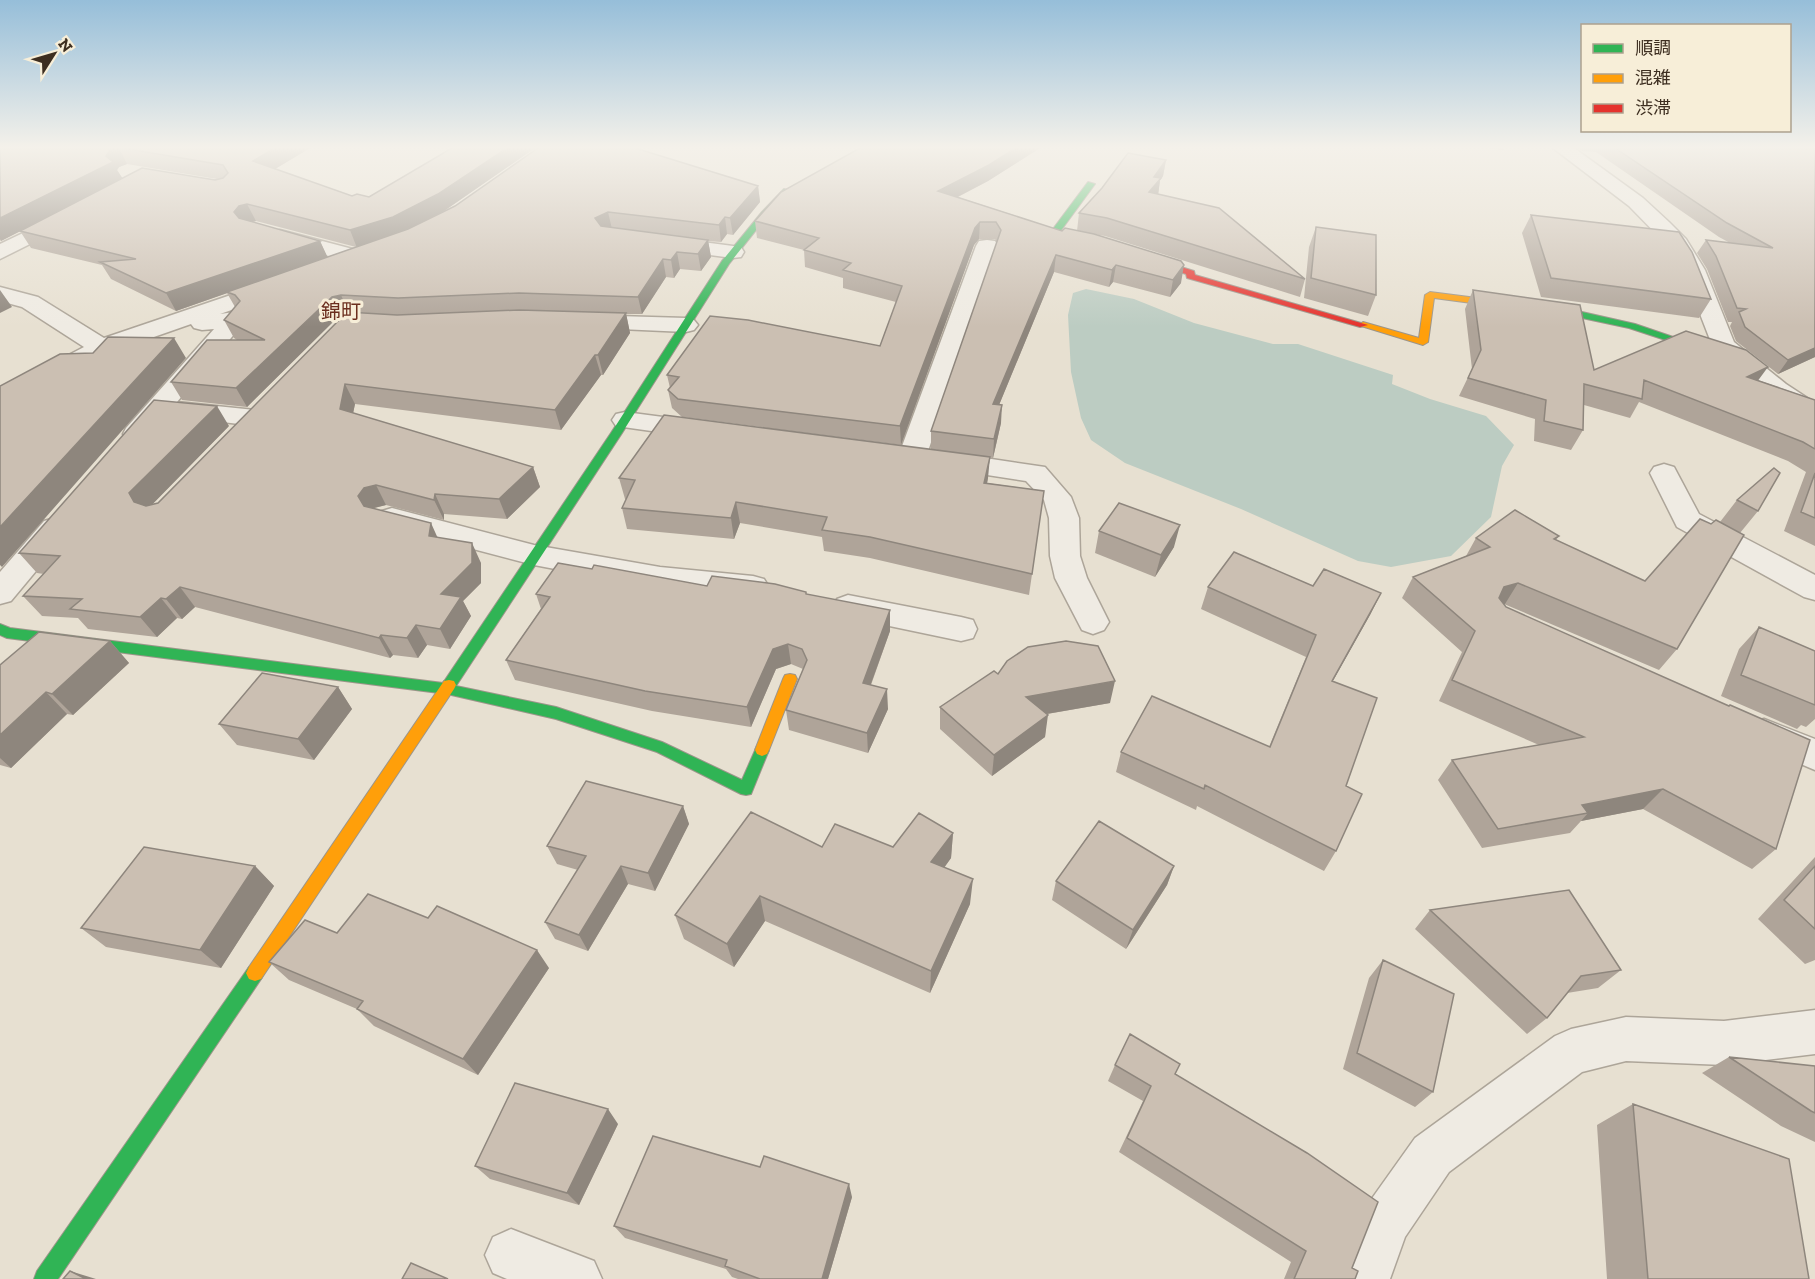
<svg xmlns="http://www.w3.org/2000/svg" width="1815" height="1279" font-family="'Zilla Slab','Noto Sans JP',serif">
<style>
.water{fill:#bcccc2}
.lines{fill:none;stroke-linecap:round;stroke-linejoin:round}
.street-casing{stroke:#ada599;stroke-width:3}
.fast-casing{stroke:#9c958a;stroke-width:2}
.slow-casing{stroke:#9c958a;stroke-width:2}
.jam-casing{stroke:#9c958a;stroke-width:2}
.street{fill:#efebe3;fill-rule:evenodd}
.fast{fill:#30b455;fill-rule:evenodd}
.slow{fill:#ff9f0a;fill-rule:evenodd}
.jam{fill:#e5322d;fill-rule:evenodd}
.wall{fill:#afa499;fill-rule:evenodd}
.shaded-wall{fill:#8e867d}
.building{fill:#cbbfb2;stroke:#8e867d;stroke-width:1.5}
.labels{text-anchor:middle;stroke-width:6;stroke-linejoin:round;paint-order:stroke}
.far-quarter-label{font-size:20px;fill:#6b2e1e;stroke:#f7eed8}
</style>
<rect width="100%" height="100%" fill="#e7e0d1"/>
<path class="water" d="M 1086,289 L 1134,299 L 1194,323 L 1273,344 L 1298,344 L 1393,375 L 1392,384 L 1430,399 L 1486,416 L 1514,445 L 1502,466 L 1491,517 L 1451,556 L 1391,567 L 1358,561 L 1241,509 L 1125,463 L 1091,440 L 1081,418 L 1071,372 L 1068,315 L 1073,293 Z"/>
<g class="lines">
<g class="street-casing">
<path id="street" d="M 1553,148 L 1574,148 L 1643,198 L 1669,222 L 1686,239 L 1705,270 L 1734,342 L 1786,384 L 1815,403 L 1815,423 L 1806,421 L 1768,394 L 1714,350 L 1683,270 L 1669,247 L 1629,206 Z
M 65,213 L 72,215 L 75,219 L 72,223 L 0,259 L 0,244 Z
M 280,230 L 368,253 L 371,258 L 368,263 L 360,265 L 273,240 L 269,236 L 273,232 Z
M 664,237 L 733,246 L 741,247 L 744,252 L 741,257 L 733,258 L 656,248 L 653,243 L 656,238 Z
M 987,240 L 995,241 L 998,246 L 926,457 L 922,463 L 912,466 L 902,463 L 898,457 L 976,246 L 979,241 Z
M 275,280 L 283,282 L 286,287 L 283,292 L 220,314 L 235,312 L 243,314 L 247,319 L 177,402 L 255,410 L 264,412 L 268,418 L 264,424 L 255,426 L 166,415 C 154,429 147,445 126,440 L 123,434 L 126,428 L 214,329 L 202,330 L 194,328 L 191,324 L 111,352 L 9,407 L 0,409 L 0,391 L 84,347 L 22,307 L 0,301 L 0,287 L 38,297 L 104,338 Z
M 583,315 L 686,318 L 694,320 L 698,325 L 694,330 L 686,332 L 575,327 L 571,322 L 575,317 Z
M 625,412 L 701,422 L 710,424 L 714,430 L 710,436 L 701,438 L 616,426 L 612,420 L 616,414 Z
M 945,452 L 1045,467 L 1071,497 L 1079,518 L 1080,556 L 1087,578 L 1109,622 L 1104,630 L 1093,634 L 1082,630 L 1055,578 L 1050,556 L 1049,518 L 1044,500 L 1026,481 L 935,467 L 931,461 L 935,455 Z
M 1664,464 L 1674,467 L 1699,514 L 1815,575 L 1815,600 L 1804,597 L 1677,527 L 1650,473 L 1654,467 Z
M 392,508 L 534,545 L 660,567 L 753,576 L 764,579 L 769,587 L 764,595 L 753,598 L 660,589 L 534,565 L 382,525 L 377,518 L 382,511 Z
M 55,518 L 66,521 L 70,528 L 66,535 L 11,601 L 0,604 L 0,572 L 44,521 Z
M 848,595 L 961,617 L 973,620 L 977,629 L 973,638 L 961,641 L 837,615 L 832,607 L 837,599 Z
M 1764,719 L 1815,739 L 1815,770 L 1751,743 L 1746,733 L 1751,723 Z
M 1815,1010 L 1815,1054 L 1724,1065 L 1626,1061 L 1582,1072 L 1449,1172 L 1405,1237 L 1390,1279 L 1338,1279 L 1368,1204 L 1415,1138 L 1555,1036 L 1571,1029 L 1626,1017 L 1724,1021 Z
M 511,1229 L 594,1261 L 602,1279 L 507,1279 L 493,1273 L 485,1255 L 493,1237 Z"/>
</g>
<g class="fast-casing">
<path id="fast" d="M 1088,182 L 1095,184 L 1059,233 L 1094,240 L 1094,244 L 1050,237 L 1050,233 Z
M 784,189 L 791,191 L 768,215 L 729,264 L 622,433 L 456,686 L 556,707 L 662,742 L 742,780 L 757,746 L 762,744 L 767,746 L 769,750 L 751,794 L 746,795 L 741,794 L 657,752 L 556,719 L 447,694 L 7,638 L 0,635 L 0,624 L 10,628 L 443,683 L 611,433 L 722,261 L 762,212 Z
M 1532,305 L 1582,312 L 1635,324 L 1717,352 L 1716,354 L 1708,354 L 1629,328 L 1582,318 L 1529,310 L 1527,308 Z
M 255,965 L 261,967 L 264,973 L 261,979 L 58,1279 L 34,1279 L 37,1271 L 249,967 Z"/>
</g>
<g class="slow-casing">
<path id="slow" d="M 1430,292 L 1532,305 L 1537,308 L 1532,311 L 1434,298 L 1428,342 L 1423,345 L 1358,325 L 1363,322 L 1419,338 L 1425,295 Z
M 790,674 L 795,675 L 797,679 L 769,750 L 767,754 L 762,756 L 757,754 L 755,750 L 783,679 L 785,675 Z
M 449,680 L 454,681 L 456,685 L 454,689 L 261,979 L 255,981 L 249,979 L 246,973 L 249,967 L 444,681 Z"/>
</g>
<g class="jam-casing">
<path id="jam" d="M 1137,255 L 1143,255 L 1194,271 L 1195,275 L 1368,325 L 1360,327 L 1187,278 L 1186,274 L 1137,259 Z"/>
</g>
<use href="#street" class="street"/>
<use href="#fast" class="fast"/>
<use href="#slow" class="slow"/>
<use href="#jam" class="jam"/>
</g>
<path class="wall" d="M 0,148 L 310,148 L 275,169 L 352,196 L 369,197 L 452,148 L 535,148 L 444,211 L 758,186 L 760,202 L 733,235 L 727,234 L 721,242 L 708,241 L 711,257 L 701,271 L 680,269 L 674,278 L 666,277 L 642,314 L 626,314 L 630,333 L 603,375 L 601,375 L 561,430 L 355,404 L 353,413 L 533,467 L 540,487 L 507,519 L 444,514 L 444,520 L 386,505 L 374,508 L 374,509 L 438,537 L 481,563 L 481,583 L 463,601 L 471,616 L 450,649 L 427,645 L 418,658 L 393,655 L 390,658 L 195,607 L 182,619 L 177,618 L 157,637 L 88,629 L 78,618 L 42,616 L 23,596 L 44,574 L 37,573 L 19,553 L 229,426 L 152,504 L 158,503 L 346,314 L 340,315 L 247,407 L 182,400 L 171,382 L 237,340 L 234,338 L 224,320 L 235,307 L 227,293 L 176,311 L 111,279 L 102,265 L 31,248 L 20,231 L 1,241 L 0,240 ZM 127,164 L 217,179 L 122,178 L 117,170 L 119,167 ZM 256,221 L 356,247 L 327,257 L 320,241 L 252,222 Z
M 860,148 L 1040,148 L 988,181 L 958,197 L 1062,231 L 1077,231 L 1079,213 L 1166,160 L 1163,176 L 1160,180 L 1158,194 L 1305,279 L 1300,297 L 1105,236 L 1082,232 L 1181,283 L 1170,297 L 1113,282 L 1109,287 L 1054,272 L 999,405 L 1001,423 L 993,458 L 931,449 L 931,431 L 997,242 L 995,239 L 979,239 L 974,245 L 901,445 L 682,417 L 672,408 L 668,390 L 670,388 L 667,375 L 880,346 L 896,302 L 843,288 L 843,278 L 805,267 L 804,250 L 757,238 L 755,221 Z
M 1488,148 L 1504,148 L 1503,150 Z
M 1578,148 L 1815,148 L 1815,357 L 1778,374 L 1736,341 L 1730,326 L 1732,322 L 1728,322 L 1707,269 L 1697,253 L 1706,240 L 1730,243 L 1719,237 L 1596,152 L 1582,151 Z
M 1531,215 L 1711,299 L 1699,318 L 1541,297 L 1522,233 Z
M 1316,227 L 1376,295 L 1368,316 L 1304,298 L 1309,247 Z
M 1473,290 L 1594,370 L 1758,380 L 1815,400 L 1815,546 L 1784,531 L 1806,472 L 1788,461 L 1639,402 L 1630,418 L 1584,405 L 1583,430 L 1571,450 L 1534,441 L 1535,419 L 1459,396 L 1472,369 L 1465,309 Z
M 619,478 L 988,478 L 987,483 L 1044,491 L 1029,595 L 870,558 L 824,551 L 822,537 L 740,523 L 734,539 L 627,529 L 622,508 L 626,499 L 625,499 Z
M 1737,500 L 1758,511 L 1740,533 L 1677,649 L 1659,670 L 1504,604 L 1506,607 L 1728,706 L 1730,705 L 1776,849 L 1752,869 L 1643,809 L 1581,821 L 1570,833 L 1482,848 L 1438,780 L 1452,760 L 1539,745 L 1439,701 L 1462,652 L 1402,598 L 1413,577 L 1466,556 L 1476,538 L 1559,536 L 1556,540 L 1645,581 L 1711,524 L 1720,522 Z
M 1099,531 L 1174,547 L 1155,577 L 1095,553 Z
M 592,569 L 707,586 L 807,594 L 890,631 L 871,685 L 888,709 L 868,753 L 789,730 L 786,710 L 803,669 L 791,664 L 776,669 L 751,727 L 652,711 L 515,680 L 506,660 L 541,609 L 536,594 Z
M 1313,586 L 1381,593 L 1370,615 L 1333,681 L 1346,786 L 1336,851 L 1324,871 L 1197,806 L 1196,810 L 1116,772 L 1121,752 L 1269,747 L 1306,657 L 1201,609 L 1208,587 Z
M 1759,627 L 1815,651 L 1815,719 L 1806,727 L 1801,725 L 1797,729 L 1721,696 L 1739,649 Z
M 110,641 L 129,663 L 73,715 L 67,714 L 11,768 L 0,765 L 0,665 Z
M 998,674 L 1110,703 L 1047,714 L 1045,737 L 992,776 L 940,729 L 940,707 Z
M 338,687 L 352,709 L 314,760 L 237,745 L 219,724 Z
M 683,806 L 689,824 L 655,891 L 628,884 L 588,951 L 555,939 L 545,922 L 578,870 L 557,864 L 547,846 Z
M 953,833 L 951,858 L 944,868 L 970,904 L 930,993 L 765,921 L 734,967 L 684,939 L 675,915 L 822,847 L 893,847 Z
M 1815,857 L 1815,960 L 1805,964 L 1758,919 Z
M 255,866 L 274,886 L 221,968 L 106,947 L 81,928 Z
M 1174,866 L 1167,885 L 1126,949 L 1052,900 L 1056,881 Z
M 1430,910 L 1621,970 L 1598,988 L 1567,993 L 1547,1018 L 1527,1034 L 1415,929 Z
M 1383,960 L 1433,1092 L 1415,1107 L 1343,1069 L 1369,978 Z
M 269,962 L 549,968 L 478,1075 L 374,1026 L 357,1009 L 289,980 Z
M 1729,1057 L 1815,1066 L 1815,1142 L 1781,1126 L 1702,1073 Z
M 1115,1065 L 1175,1074 L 1352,1268 L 1355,1279 L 1284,1279 L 1291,1262 L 1119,1152 L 1143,1101 L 1108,1081 Z
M 1633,1104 L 1809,1279 L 1607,1279 L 1597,1125 Z
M 618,1124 L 579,1205 L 490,1179 L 475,1166 Z
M 852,1197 L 828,1279 L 738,1279 L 732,1277 L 726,1269 L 625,1238 L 614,1226 Z"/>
<path class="shaded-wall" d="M 116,148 L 119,148 L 127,164 L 119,167 L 117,170 L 123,179 L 1,241 L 0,239 L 0,218 L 106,156 L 110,150 Z
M 275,148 L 310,148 L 260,178 L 253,161 Z
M 507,148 L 535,148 L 444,211 L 399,234 L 357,248 L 350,230 Z
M 1016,148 L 1040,148 L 988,181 L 938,207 L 938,191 Z
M 1166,160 L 1163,176 L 1160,180 L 1158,196 L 1149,192 L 1154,177 Z
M 758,186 L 760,202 L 733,235 L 730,218 Z
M 247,204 L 256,221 L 247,223 L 243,229 L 234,212 L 239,206 Z
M 608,212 L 612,229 L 599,235 L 595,218 Z
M 725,217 L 727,234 L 721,242 L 719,225 Z
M 980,222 L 979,239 L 974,245 L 901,445 L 900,426 L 975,228 Z
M 708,240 L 711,257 L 701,271 L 698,254 Z
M 320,241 L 328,258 L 176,311 L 166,293 Z
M 677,252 L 680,269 L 674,278 L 671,260 Z
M 1056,255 L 1054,272 L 992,422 L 993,404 Z
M 663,259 L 666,277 L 642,314 L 638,297 Z
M 1116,265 L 1113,282 L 1109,287 L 1112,270 Z
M 1184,265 L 1181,283 L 1170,297 L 1173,280 Z
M 0,290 L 12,307 L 0,313 Z
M 341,295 L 349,313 L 340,315 L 247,407 L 236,388 L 332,297 Z
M 626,313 L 630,333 L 603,375 L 598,355 Z
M 174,338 L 186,358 L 2,567 L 0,565 L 0,527 Z
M 1815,348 L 1815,357 L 1778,374 L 1788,360 Z
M 595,355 L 601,375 L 561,430 L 555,410 Z
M 1768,367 L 1754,386 L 1747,377 Z
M 345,384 L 355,404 L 350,428 L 340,409 Z
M 1002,405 L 1001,423 L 993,458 L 994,439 Z
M 217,406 L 229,426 L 144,513 L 134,502 L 129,493 Z
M 990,457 L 988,478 L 983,504 L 984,483 Z
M 533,467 L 540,487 L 507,519 L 499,499 Z
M 376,485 L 386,505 L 374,508 L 368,516 L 358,496 L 364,488 Z
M 435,494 L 444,514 L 444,520 L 434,500 Z
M 736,502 L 740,523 L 734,539 L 731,518 Z
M 431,523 L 440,543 L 429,536 Z
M 1180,525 L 1174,547 L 1155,577 L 1161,555 Z
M 472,543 L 481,563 L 481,583 L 463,601 L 471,616 L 450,649 L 440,629 L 441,594 Z
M 1518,583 L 1505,604 L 1491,609 L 1504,587 Z
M 180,587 L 195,607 L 182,619 L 166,599 Z
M 1381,593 L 1370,615 L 1321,702 L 1332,681 Z
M 161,598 L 177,618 L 157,637 L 140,617 Z
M 890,610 L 890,631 L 864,703 L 863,683 Z
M 416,625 L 427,645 L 418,658 L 407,638 Z
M 381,635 L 393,655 L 390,658 L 379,638 Z
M 110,641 L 129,663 L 73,715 L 52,694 Z
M 788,644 L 791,664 L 776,669 L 751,727 L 747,707 L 773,649 Z
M 1115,681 L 1110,703 L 1023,718 L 1026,697 Z
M 338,687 L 352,709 L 314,760 L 298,739 Z
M 887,689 L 888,709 L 868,753 L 867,733 Z
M 46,692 L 67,714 L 11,768 L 0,758 L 0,735 Z
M 1048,715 L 1045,737 L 992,776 L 994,755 Z
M 1663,789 L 1643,809 L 1581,821 L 1588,813 L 1582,805 Z
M 683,806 L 689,824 L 655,891 L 648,873 Z
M 953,833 L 951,858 L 930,887 L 931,862 Z
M 255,866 L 274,886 L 221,968 L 200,950 Z
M 621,866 L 628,884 L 588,951 L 579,935 Z
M 1174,866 L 1167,885 L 1126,949 L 1133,930 Z
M 973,879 L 970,904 L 930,993 L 931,971 Z
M 760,896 L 765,921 L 734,967 L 727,944 Z
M 537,950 L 549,968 L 478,1075 L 463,1059 Z
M 608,1109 L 618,1124 L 579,1205 L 567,1193 Z
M 849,1184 L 852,1197 L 828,1279 L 822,1279 Z
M 70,1271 L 96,1279 L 86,1279 Z"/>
<path class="building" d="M 0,148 L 116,148 L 110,150 L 106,156 L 113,162 L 0,218 Z
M 122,148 L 275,148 L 253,161 L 352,196 L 357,194 L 369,197 L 452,148 L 507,148 L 438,194 L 393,217 L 350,230 L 247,204 L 239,206 L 234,212 L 239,218 L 320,241 L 166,293 L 100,262 L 136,259 L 20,231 L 142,168 L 215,180 L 223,178 L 228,173 L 223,165 Z
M 538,148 L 635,148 L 758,186 L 730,218 L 725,217 L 719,225 L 608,212 L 595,218 L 601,226 L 708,240 L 698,254 L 677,252 L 671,260 L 663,259 L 638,297 L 519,293 L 398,298 L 341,295 L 332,297 L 236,388 L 171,382 L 207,340 L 265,340 L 224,320 L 240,301 L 235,295 L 227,292 L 408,229 L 455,206 Z
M 860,148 L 1016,148 L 989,165 L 938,191 L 1062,231 L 1065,228 L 1094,234 L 1181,261 L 1184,265 L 1173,280 L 1116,265 L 1112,270 L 1056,255 L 993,404 L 1002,405 L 994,439 L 931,431 L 1001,230 L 996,222 L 980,222 L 975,228 L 900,426 L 678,399 L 668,390 L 679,377 L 667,375 L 710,316 L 748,320 L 880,346 L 902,286 L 843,270 L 851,263 L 804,250 L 819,238 L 755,221 L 781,192 Z
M 1615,148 L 1815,148 L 1815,348 L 1788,360 L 1745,327 L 1739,312 L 1746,309 L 1737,308 L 1716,256 L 1706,240 L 1773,248 L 1727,223 Z
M 1128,153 L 1166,160 L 1154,177 L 1161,178 L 1149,192 L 1219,208 L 1305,279 L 1107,218 L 1079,213 L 1102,188 Z
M 1531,215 L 1679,232 L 1692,252 L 1711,299 L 1551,278 Z
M 1316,227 L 1376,235 L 1376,295 L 1311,278 Z
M 1473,290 L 1580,305 L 1594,370 L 1686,331 L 1746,350 L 1768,367 L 1747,377 L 1815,400 L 1815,449 L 1803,442 L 1644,380 L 1642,399 L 1584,384 L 1583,430 L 1544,421 L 1546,400 L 1468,378 L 1481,350 Z
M 519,310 L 626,313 L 598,355 L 595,355 L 555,410 L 345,384 L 340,409 L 533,467 L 499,499 L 435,494 L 434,500 L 376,485 L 364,488 L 358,496 L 364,506 L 431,523 L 429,536 L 472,543 L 472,563 L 441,594 L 461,597 L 440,629 L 416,625 L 407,638 L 381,635 L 379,638 L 180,587 L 166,599 L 161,598 L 140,617 L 70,609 L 82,599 L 23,596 L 60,556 L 19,553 L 154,400 L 217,406 L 129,493 L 134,502 L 146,506 L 158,503 L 347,312 L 397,315 Z
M 108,337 L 174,338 L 0,527 L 0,386 L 60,354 L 93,353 Z
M 664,415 L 990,457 L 984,483 L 1044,491 L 1032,574 L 870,537 L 822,530 L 827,517 L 736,502 L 731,518 L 622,508 L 635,480 L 619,478 Z
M 1774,468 L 1780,473 L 1758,511 L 1737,500 Z
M 1815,473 L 1815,518 L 1801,512 Z
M 1119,503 L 1180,525 L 1161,555 L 1099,531 Z
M 1515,510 L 1559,536 L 1554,539 L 1645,581 L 1700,519 L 1711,524 L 1716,520 L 1744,535 L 1677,649 L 1518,583 L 1504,587 L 1499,598 L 1506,607 L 1729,706 L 1730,705 L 1810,740 L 1776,849 L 1663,789 L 1582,805 L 1588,813 L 1498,829 L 1452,760 L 1584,737 L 1452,680 L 1475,631 L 1413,577 L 1490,547 L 1476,538 Z
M 1234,552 L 1313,586 L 1324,569 L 1381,593 L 1332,681 L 1377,698 L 1346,786 L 1362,794 L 1336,851 L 1205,785 L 1204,789 L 1121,752 L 1152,696 L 1270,747 L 1316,635 L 1208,587 Z
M 558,563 L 592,569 L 594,565 L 707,586 L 712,576 L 775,584 L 806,592 L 806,594 L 890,610 L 863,683 L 887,689 L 867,733 L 786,710 L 807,660 L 802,649 L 788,644 L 773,649 L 747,707 L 645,691 L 506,660 L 550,597 L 536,594 Z
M 1759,627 L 1815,651 L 1815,705 L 1741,675 Z
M 39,632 L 110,641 L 52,694 L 46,692 L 0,735 L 0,665 Z
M 1066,641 L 1098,646 L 1115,681 L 1026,697 L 1048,715 L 994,755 L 940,707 L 994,671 L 998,674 L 1007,661 L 1028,647 Z
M 262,673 L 338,687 L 298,739 L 219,724 Z
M 586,781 L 683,806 L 648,873 L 621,866 L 579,935 L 545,922 L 586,856 L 547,846 Z
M 751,812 L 822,847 L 835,824 L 893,847 L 919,813 L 953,833 L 931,862 L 973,879 L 931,971 L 760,896 L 727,944 L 675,915 Z
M 1099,821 L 1174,866 L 1133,930 L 1056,881 Z
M 144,847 L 255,866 L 200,950 L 81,928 Z
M 1815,866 L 1815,929 L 1784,900 Z
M 1569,890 L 1621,970 L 1581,976 L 1547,1018 L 1430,910 Z
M 368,894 L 428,918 L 437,906 L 537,950 L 463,1059 L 357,1009 L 363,1001 L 269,962 L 305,920 L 337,933 Z
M 1383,960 L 1454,994 L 1433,1092 L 1357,1053 Z
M 1130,1034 L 1180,1064 L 1175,1074 L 1307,1153 L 1378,1202 L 1352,1268 L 1358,1271 L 1355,1279 L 1294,1279 L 1306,1251 L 1127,1138 L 1151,1086 L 1115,1065 Z
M 1729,1057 L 1815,1066 L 1815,1113 L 1811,1111 Z
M 515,1083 L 608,1109 L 567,1193 L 475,1166 Z
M 1633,1104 L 1789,1159 L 1809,1279 L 1648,1279 Z
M 653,1136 L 760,1167 L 764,1156 L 849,1184 L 822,1279 L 760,1279 L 725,1266 L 727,1260 L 614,1226 Z
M 411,1263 L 448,1279 L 402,1279 Z
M 70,1271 L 86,1279 L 63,1279 Z"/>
<linearGradient id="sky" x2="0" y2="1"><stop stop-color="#96bed9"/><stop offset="0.45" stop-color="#f4f1ea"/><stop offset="1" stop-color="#f4f1ea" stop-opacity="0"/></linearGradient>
<rect width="1815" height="327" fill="url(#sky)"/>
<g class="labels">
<g class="far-quarter-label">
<text x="341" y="318">錦町</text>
</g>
</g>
<rect x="1581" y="24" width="210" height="108" fill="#f7eed8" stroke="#ada18e" stroke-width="1.5"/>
<rect x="1593" y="44" width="30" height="9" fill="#30b455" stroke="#ada18e" stroke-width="1.5"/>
<text x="1635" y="54" font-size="18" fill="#3d2e20">順調</text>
<rect x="1593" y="74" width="30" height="9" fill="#ff9f0a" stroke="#ada18e" stroke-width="1.5"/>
<text x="1635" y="84" font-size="18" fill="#3d2e20">混雑</text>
<rect x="1593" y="104" width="30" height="9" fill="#e5322d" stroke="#ada18e" stroke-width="1.5"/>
<text x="1635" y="114" font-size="18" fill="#3d2e20">渋滞</text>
<g transform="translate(54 54) rotate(53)" stroke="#f7eed8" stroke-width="4.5" paint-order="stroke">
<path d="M0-4.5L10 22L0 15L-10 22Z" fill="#3d2e20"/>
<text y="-9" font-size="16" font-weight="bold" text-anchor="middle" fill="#3d2e20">N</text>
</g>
</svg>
